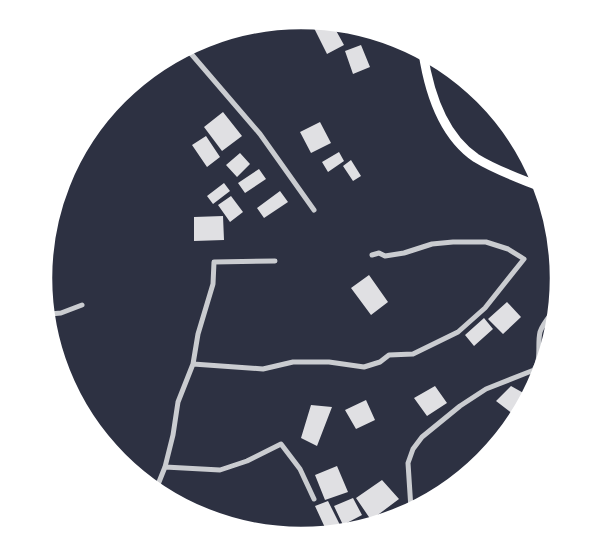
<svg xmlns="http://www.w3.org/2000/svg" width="604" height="556" font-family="'Work Sans',sans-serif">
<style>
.building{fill:#e0e0e3}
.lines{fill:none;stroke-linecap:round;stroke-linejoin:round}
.minor{stroke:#caccd0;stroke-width:5}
.primary{stroke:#fff;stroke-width:9}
.rim{fill:none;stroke:#fff;stroke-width:2.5}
</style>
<rect width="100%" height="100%" fill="#2d3142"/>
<path class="building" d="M 310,20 L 333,25 L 344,45 L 327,54 Z
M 361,45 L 370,67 L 353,74 L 345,51 Z
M 223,112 L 242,136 L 222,151 L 204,127 Z
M 320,122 L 331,143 L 311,153 L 300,132 Z
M 206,136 L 220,157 L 207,167 L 192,145 Z
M 339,152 L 344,161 L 328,172 L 322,162 Z
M 240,153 L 250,164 L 237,177 L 226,165 Z
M 351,160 L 361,176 L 353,181 L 343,166 Z
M 259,169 L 266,179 L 245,193 L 238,183 Z
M 224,183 L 230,191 L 213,204 L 207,196 Z
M 280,191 L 288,202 L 264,218 L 257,208 Z
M 231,196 L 243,212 L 230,222 L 218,205 Z
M 223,216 L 224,240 L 194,241 L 194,217 Z
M 369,275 L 388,302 L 371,315 L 351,288 Z
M 507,302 L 521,317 L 503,334 L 488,319 Z
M 484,318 L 493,329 L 474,346 L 465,335 Z
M 552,321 L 553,321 L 549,338 L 544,335 Z
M 435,386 L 447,403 L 427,416 L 414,398 Z
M 511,386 L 527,395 L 513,414 L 496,401 Z
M 366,400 L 375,420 L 356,429 L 345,410 Z
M 311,405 L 332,407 L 317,446 L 301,438 Z
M 337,466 L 348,492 L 325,500 L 315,475 Z
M 382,480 L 399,499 L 371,520 L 356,498 Z
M 353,498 L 362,515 L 343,525 L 334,506 Z
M 328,501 L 342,529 L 327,532 L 315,506 Z"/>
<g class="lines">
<path class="minor" d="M 187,49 L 260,134 L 314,210
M 50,314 L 61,313 L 82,305
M 193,364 L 198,334 L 213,284 L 214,262 L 275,261
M 165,467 L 220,470 L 247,461 L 281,444 L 300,469 L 314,499
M 157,487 L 165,467 L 173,435 L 178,402 L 193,364 L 263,369 L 293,362 L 329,362 L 364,367 L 380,362 L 389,355 L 413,354 L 458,332 L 485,308 L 524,259 L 508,249 L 486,242 L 453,242 L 432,244 L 404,253 L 385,256 L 379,253 L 372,255
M 411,509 L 408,463 L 413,449 L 422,437 L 460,406 L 486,389 L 534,370 C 542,359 537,345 540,332 C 543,323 550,316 555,309
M 388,520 L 413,509"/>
<path class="primary" d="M 423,53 C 429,92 442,135 476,158 C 497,171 521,179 543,188"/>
</g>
<path d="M0 0H604V556H0ZM51 278a250 250 0 1 1 500 0a250 250 0 1 1-500 0Z" fill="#fff" fill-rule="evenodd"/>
<path class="rim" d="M51 278a250 250 0 1 1 500 0a250 250 0 1 1-500 0Z"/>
</svg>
